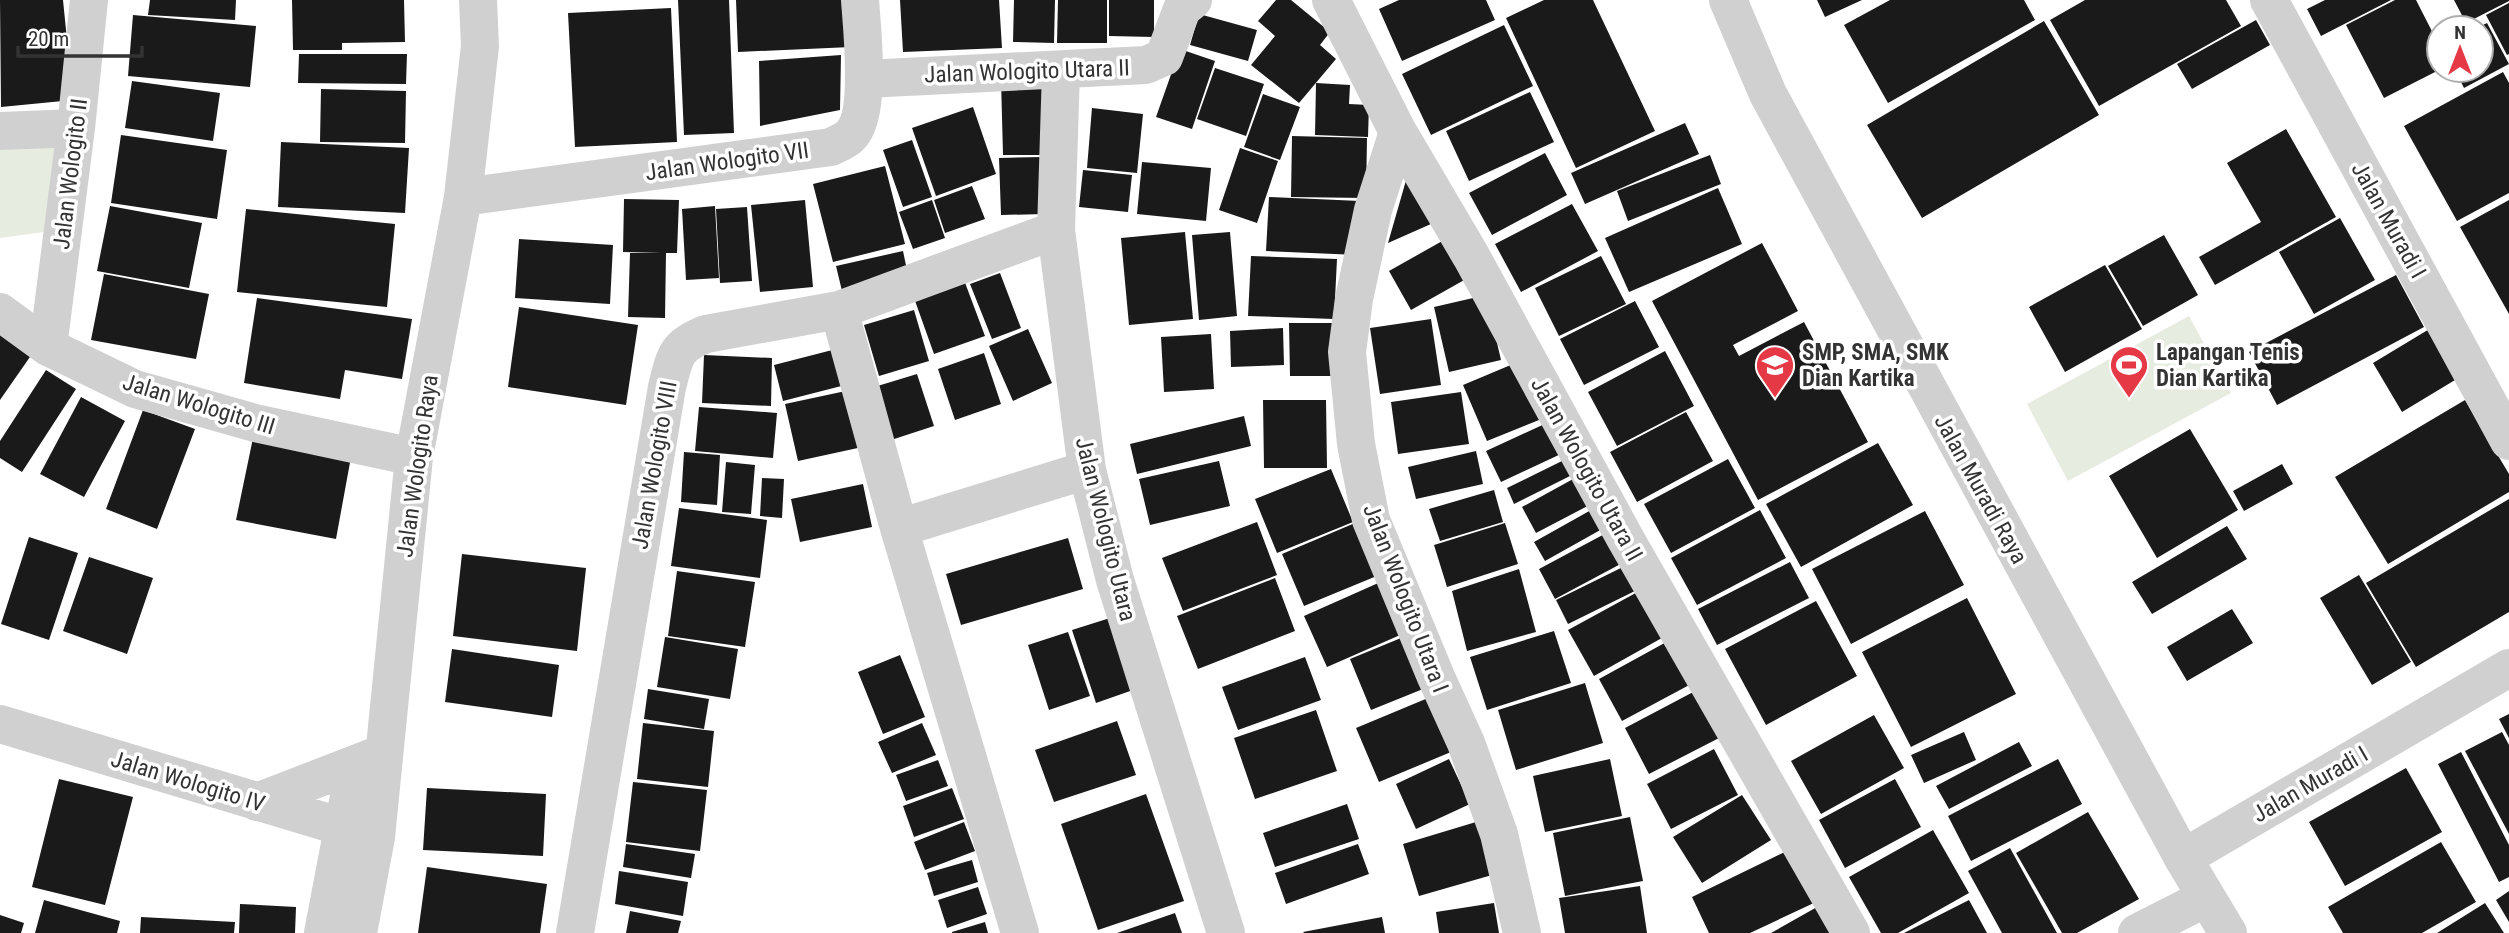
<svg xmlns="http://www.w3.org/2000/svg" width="2509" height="933" font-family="'Roboto Condensed',sans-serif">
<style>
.green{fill:#e6ecdf}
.building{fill:#1a1a1a}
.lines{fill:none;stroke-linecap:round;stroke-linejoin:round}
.minor{stroke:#d0d0d0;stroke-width:38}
.tertiary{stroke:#d0d0d0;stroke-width:38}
.labels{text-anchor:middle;stroke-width:7;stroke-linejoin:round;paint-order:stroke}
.street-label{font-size:23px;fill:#333;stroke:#fff}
.poi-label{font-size:23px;font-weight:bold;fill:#333;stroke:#fff;text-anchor:start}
</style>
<rect width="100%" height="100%" fill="#fff"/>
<path class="green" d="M 54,143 L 66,229 L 0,238 L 0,150 Z
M 2189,316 L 2231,393 L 2068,481 L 2027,404 Z"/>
<path class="building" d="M 0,0 L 63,0 L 73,100 L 1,107 Z
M 150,0 L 236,0 L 235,20 L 148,15 Z
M 292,0 L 404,0 L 405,42 L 342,43 L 342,50 L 293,50 Z
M 678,0 L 729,0 L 734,133 L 684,135 Z
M 736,0 L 849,0 L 851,47 L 738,52 Z
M 900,0 L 999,0 L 1002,48 L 903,52 Z
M 1014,0 L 1055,0 L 1054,43 L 1013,42 Z
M 1058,0 L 1107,0 L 1107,43 L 1057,43 Z
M 1109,0 L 1154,0 L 1154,37 L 1109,36 Z
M 1276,0 L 1291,0 L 1330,32 L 1320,45 L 1336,59 L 1299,103 L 1251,65 L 1275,36 L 1258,21 Z
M 1399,0 L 1486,0 L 1495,20 L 1402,61 L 1379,9 Z
M 1544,0 L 1593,0 L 1655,131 L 1576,168 L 1506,18 Z
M 1817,0 L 1862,0 L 1825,17 Z
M 1890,0 L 2024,0 L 2035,20 L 1888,103 L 1844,25 Z
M 2085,0 L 2226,0 L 2241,26 L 2099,106 L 2050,20 Z
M 2325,0 L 2391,0 L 2321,36 L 2307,9 Z
M 2395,0 L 2416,0 L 2439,45 L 2439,70 L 2384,98 L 2346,25 Z
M 2454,0 L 2509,0 L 2509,1 L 2466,23 Z
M 2509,3 L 2509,54 L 2507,55 L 2486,15 Z
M 671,8 L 677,142 L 575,147 L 568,13 Z
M 1199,14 L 1257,30 L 1248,61 L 1190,45 Z
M 133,15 L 256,26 L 250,87 L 128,76 Z
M 2256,20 L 2270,45 L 2192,89 L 2177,64 Z
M 2044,21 L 2099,115 L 1922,218 L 1867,125 Z
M 2487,23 L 2509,64 L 2464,88 L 2455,70 L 2481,70 L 2481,28 L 2477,28 Z
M 1504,25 L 1533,86 L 1431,135 L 1402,74 Z
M 1180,49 L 1215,61 L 1192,129 L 1156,117 Z
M 299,54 L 407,54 L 406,84 L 298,83 Z
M 841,55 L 840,110 L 760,126 L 759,61 Z
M 1215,68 L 1264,84 L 1246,136 L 1197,119 Z
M 2503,72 L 2509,83 L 2509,193 L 2457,221 L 2404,126 Z
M 1001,79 L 1051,81 L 1054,155 L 1003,155 Z
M 132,81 L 220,93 L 213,141 L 125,128 Z
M 1316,83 L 1350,85 L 1349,104 L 1369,105 L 1368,137 L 1315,135 Z
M 321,89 L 406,91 L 405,143 L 320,142 Z
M 1530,92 L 1554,142 L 1469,181 L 1446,131 Z
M 1263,94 L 1300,107 L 1280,160 L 1244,147 Z
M 973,107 L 996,174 L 936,196 L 912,128 Z
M 1092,108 L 1143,114 L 1137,173 L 1087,168 Z
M 1685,123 L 1699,154 L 1585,204 L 1571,173 Z
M 2286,129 L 2336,217 L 2215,285 L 2199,257 L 2261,222 L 2227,163 Z
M 121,135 L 227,150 L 217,219 L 111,203 Z
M 1292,136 L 1367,138 L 1366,198 L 1291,197 Z
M 912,140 L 932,197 L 903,207 L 883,150 Z
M 281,142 L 409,148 L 405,213 L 278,207 Z
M 1240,148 L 1278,161 L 1257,223 L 1219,210 Z
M 1545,153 L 1567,195 L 1492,235 L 1469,193 Z
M 1710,155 L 1721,184 L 1628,221 L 1617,191 Z
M 1043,157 L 1045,214 L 1001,215 L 999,158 Z
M 1142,162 L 1211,168 L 1206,221 L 1137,214 Z
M 885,166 L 905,244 L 833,262 L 813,184 Z
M 1083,170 L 1132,175 L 1128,212 L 1079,207 Z
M 1407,177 L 1440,220 L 1388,243 Z
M 972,186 L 985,219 L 945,233 L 934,200 Z
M 1718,188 L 1742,244 L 1629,292 L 1605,238 Z
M 1269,197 L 1360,201 L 1358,255 L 1266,251 Z
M 624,199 L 679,200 L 677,253 L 666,253 L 665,318 L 628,317 L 630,253 L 662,253 L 623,252 Z
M 805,200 L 813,287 L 760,292 L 751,205 Z
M 932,200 L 945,238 L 913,249 L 899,212 Z
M 2509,200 L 2509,314 L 2460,227 Z
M 1572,204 L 1598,251 L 1521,292 L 1495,244 Z
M 110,206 L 202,223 L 189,288 L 97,271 Z
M 715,206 L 719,278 L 686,280 L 682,209 Z
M 747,207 L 752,281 L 720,283 L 716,209 Z
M 246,209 L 395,224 L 387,307 L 237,292 Z
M 2340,218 L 2375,280 L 2314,314 L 2279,252 Z
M 1185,232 L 1193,319 L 1129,325 L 1121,238 Z
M 1230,232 L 1237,316 L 1199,320 L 1192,235 Z
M 2164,235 L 2198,295 L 2143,326 L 2108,266 Z
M 519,239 L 613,245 L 610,304 L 515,298 Z
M 1444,240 L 1466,279 L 1411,310 L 1389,271 Z
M 1762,243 L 1798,311 L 1733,345 L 1739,356 L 1804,322 L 1868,442 L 1758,500 L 1652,301 Z
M 903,251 L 908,275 L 842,291 L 836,266 Z
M 1251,256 L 1337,259 L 1334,319 L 1248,316 Z
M 1601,256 L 1626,304 L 1559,336 L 1535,288 Z
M 2105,265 L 2142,329 L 2065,372 L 2029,307 Z
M 1000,273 L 1021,328 L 992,339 L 970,284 Z
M 104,274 L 209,294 L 196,359 L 91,340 Z
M 2396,275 L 2424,327 L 2277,405 L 2249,352 Z
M 964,280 L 985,336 L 934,354 L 914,298 Z
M 1486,295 L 1501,360 L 1449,372 L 1434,307 Z
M 257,298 L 412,319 L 402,379 L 345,370 L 340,399 L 244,383 Z
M 1635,301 L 1659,347 L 1584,385 L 1560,339 Z
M 519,307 L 638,325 L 626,405 L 508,387 Z
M 914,310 L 929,361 L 879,376 L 864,325 Z
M 1431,319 L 1441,385 L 1380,394 L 1370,328 Z
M 1289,323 L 1339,323 L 1340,376 L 1290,376 Z
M 2436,325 L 2465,374 L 2402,412 L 2373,363 Z
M 1283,328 L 1284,365 L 1231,367 L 1230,331 Z
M 1028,329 L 1052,383 L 1013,401 L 989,346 Z
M 0,332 L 32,354 L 0,400 Z
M 1211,334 L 1214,389 L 1164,392 L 1161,337 Z
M 844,347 L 853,383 L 783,401 L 774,365 Z
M 1665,351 L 1694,406 L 1617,446 L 1588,392 Z
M 984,353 L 1001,404 L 955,420 L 938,369 Z
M 704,355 L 772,358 L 771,406 L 702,403 Z
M 1525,359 L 1549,416 L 1487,441 L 1463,385 Z
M 46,370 L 76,389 L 22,472 L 0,458 L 0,441 Z
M 917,374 L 934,426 L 888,441 L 871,388 Z
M 855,389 L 867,446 L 798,461 L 785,404 Z
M 1461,392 L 1469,444 L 1398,454 L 1391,402 Z
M 81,397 L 125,421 L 84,497 L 40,474 Z
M 1263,400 L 1326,400 L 1327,468 L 1264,468 Z
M 2465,400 L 2509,474 L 2509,492 L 2388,564 L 2335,477 Z
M 699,407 L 777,413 L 773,458 L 695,451 Z
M 143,410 L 195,429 L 157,529 L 106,509 Z
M 1686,412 L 1713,461 L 1637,502 L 1610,452 Z
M 1244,416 L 1251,446 L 1137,474 L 1130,444 Z
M 1549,422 L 1563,453 L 1501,482 L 1486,451 Z
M 2190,429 L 2238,510 L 2157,558 L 2109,476 Z
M 253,438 L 351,457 L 336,539 L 236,520 Z
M 1878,443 L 1913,505 L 1801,567 L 1766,504 Z
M 1476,451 L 1483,484 L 1416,499 L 1408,467 Z
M 684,452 L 720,455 L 717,505 L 681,502 Z
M 1566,459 L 1574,474 L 1514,504 L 1507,488 Z
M 1728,459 L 1755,508 L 1671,553 L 1644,504 Z
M 1219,461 L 1230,506 L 1150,525 L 1139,479 Z
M 726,462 L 755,465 L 751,514 L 722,512 Z
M 2282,464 L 2293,484 L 2244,511 L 2233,491 Z
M 1331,469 L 1353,522 L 1277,553 L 1255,499 Z
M 1584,473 L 1599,500 L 1536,533 L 1522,507 Z
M 762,478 L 784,479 L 782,518 L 760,516 Z
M 863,484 L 872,527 L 800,542 L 791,499 Z
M 1494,490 L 1503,522 L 1440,541 L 1429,509 Z
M 2509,499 L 2509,612 L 2416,667 L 2366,583 Z
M 1600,505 L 1611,524 L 1545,561 L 1534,542 Z
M 679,508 L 767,520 L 760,578 L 671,566 Z
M 1760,510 L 1786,558 L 1697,605 L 1671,558 Z
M 1925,511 L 1964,585 L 1851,644 L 1812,569 Z
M 1362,520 L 1384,573 L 1304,606 L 1282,554 Z
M 1257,522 L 1277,575 L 1183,611 L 1162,558 Z
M 1505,523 L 1518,564 L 1447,587 L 1434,545 Z
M 2227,526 L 2247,559 L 2152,614 L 2132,582 Z
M 1612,530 L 1628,560 L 1555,599 L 1539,569 Z
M 29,537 L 78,553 L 49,640 L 1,624 Z
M 1068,538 L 1083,589 L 961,625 L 946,574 Z
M 462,554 L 586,568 L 577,651 L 453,636 Z
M 89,557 L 153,578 L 127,654 L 63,631 Z
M 1633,562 L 1645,586 L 1568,624 L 1556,600 Z
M 1790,562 L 1809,598 L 1717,645 L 1698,609 Z
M 1519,569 L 1536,632 L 1467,651 L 1452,591 Z
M 677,571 L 755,582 L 745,647 L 668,636 Z
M 2359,575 L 2411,662 L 2372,685 L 2320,598 Z
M 1275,578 L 1295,631 L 1198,669 L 1177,616 Z
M 1385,580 L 1407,632 L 1327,667 L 1304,616 Z
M 1643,589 L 1669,634 L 1594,676 L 1568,630 Z
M 1967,598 L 2016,694 L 1911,747 L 1862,652 Z
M 1816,601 L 1857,676 L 1766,725 L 1725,649 Z
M 2232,609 L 2253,643 L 2187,681 L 2167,647 Z
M 1110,618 L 1133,690 L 1096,703 L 1072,630 Z
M 1554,631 L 1571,683 L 1487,710 L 1470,657 Z
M 1068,632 L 1090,696 L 1049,710 L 1028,645 Z
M 665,637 L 738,649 L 730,699 L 657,687 Z
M 1401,638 L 1423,689 L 1371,710 L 1350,659 Z
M 1670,640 L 1693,683 L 1622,721 L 1599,679 Z
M 452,649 L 559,665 L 552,717 L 445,702 Z
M 900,655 L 925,717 L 883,734 L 858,672 Z
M 1305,657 L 1321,700 L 1238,730 L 1222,687 Z
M 1585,683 L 1603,743 L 1516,770 L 1498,710 Z
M 648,689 L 709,699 L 704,729 L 644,719 Z
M 1697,690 L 1721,737 L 1649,774 L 1625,728 Z
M 1428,698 L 1451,752 L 1379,782 L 1356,728 Z
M 1316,710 L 1337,771 L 1255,799 L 1234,738 Z
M 2509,714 L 2509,738 L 2499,719 Z
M 1874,715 L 1904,768 L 1821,814 L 1791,761 Z
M 1117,721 L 1136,775 L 1054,802 L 1035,750 Z
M 643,723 L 714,731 L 708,787 L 637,779 Z
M 922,723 L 936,755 L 892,773 L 878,742 Z
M 1964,732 L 1976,760 L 1924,783 L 1911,755 Z
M 2502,732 L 2509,745 L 2509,834 L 2465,751 Z
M 2019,742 L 2032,766 L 1949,809 L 1936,786 Z
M 1714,749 L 1738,795 L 1671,829 L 1647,784 Z
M 2461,752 L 2509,845 L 2509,877 L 2499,882 L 2438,764 Z
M 1449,759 L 1470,804 L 1416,829 L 1396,784 Z
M 1610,759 L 1622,816 L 1545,832 L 1533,776 Z
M 2058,759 L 2082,804 L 1971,861 L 1948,816 Z
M 938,760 L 948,786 L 906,801 L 896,775 Z
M 2406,768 L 2442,832 L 2345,886 L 2309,822 Z
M 59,779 L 133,797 L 105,905 L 32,887 Z
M 1895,779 L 1921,827 L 1845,868 L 1819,820 Z
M 633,782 L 707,790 L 700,851 L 626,842 Z
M 427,788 L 546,794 L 543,856 L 423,850 Z
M 952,788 L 964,819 L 914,837 L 903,806 Z
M 1146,794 L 1184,901 L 1098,930 L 1061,824 Z
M 1742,795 L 1771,840 L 1702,883 L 1673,837 Z
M 1347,804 L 1359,839 L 1275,867 L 1263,833 Z
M 2088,812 L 2139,899 L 2077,933 L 2062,933 L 2016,853 Z
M 1630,817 L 1643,881 L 1565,896 L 1553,833 Z
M 964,822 L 975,851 L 925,870 L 914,842 Z
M 1476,822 L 1492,875 L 1419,896 L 1403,844 Z
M 1933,830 L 1969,893 L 1898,933 L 1881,933 L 1849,877 Z
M 2441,842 L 2476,902 L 2422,933 L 2343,933 L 2328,907 Z
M 626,844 L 695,854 L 691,878 L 623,867 Z
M 1358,844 L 1369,874 L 1286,904 L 1275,873 Z
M 2010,848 L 2057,933 L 2002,933 L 1968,871 Z
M 1791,849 L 1816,902 L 1750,933 L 1709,933 L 1692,897 Z
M 972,860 L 978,882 L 934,896 L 927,873 Z
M 427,867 L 547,884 L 540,933 L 418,933 Z
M 619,871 L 688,882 L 683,916 L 615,904 Z
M 1640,886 L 1647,933 L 1565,933 L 1559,898 Z
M 978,887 L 987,914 L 947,928 L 938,900 Z
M 2509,891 L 2509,922 L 2496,900 Z
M 44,900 L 120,921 L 117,933 L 35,933 Z
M 1969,900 L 1987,933 L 1904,933 Z
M 1494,903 L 1499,933 L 1439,933 L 1436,912 Z
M 2485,903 L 2504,933 L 2437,933 Z
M 240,904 L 296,907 L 295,933 L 239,933 Z
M 1817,907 L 1833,933 L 1771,933 Z
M 630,911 L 681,921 L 678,933 L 626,933 Z
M 1175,913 L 1182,933 L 1117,933 Z
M 0,915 L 24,923 L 21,933 L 0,933 Z
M 141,917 L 235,922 L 234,933 L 140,933 Z
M 1382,917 L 1385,933 L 1304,933 L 1303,932 Z
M 985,922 L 988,933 L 952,933 L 952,932 Z"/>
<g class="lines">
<path class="minor" d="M 1331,0 L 1398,132 L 1471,256 L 1625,538 L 1851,933
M 2269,0 L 2509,441
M 1061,70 L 1056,230 L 1087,470 L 1115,580 L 1226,933
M 865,79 L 1146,65 L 1164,57 L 1182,9 L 1193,0
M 0,131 L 76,128
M 1398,132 L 1373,210 L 1354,299 L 1347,352 L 1356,444 L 1371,520 L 1436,677 L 1466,743 L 1499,834 L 1522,933
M 463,197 L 831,147 C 837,144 845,141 850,136 C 872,116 862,29 860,0
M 839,310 L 899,528 L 1020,933
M 0,312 L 48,347 L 135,389 L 255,423 L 414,457
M 48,347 L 76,128 L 89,0
M 899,528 L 1087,470
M 0,724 L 376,837
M 257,802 L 376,756
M 2183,858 L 2509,668
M 323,933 L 355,765
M 358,933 L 376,837 L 414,457 L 463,197 L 480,46 L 478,0
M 575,933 L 667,387 C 675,356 675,346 706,334 L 839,310 L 1056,230
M 2137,933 L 2206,898"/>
<path class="tertiary" d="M 1728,0 L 1768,94 L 2183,858 L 2228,933"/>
</g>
<defs>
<g id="school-pin" transform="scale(2.0125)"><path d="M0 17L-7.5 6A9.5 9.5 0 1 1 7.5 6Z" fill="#e63946" stroke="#fff"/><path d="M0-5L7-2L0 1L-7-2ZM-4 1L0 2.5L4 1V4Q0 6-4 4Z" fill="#fff"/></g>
<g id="stadium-pin" transform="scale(2.0125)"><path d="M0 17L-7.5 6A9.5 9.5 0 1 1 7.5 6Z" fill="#e63946" stroke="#fff"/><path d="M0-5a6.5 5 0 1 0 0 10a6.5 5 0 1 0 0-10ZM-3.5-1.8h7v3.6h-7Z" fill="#fff"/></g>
</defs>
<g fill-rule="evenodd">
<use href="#school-pin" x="1775" y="365"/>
<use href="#stadium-pin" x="2129" y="365"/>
</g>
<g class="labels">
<g class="street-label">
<text transform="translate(1027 71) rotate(-2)" y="8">Jalan Wologito Utara II</text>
<text transform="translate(727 161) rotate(-8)" y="8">Jalan Wologito VII</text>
<text transform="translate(70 174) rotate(-83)" y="8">Jalan Wologito II</text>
<text transform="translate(2389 220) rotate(61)" y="8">Jalan Muradi I</text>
<text transform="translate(199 404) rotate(17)" y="8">Jalan Wologito III</text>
<text transform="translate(654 465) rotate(-80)" y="8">Jalan Wologito VIII</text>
<text transform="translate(417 466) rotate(-82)" y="8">Jalan Wologito Raya</text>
<text transform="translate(1587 469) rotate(61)" y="8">Jalan Wologito Utara II</text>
<text transform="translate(1981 489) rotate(61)" y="8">Jalan Muradi Raya</text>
<text transform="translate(1106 529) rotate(76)" y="8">Jalan Wologito Utara</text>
<text transform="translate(1406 598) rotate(69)" y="8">Jalan Wologito Utara I</text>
<text transform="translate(188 781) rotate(17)" y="8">Jalan Wologito IV</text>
<text transform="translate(2310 784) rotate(-30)" y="8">Jalan Muradi I</text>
</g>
<g class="poi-label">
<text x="1802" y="360">SMP, SMA, SMK<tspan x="1802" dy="26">Dian Kartika</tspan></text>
<text x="2156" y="360">Lapangan Tenis<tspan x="2156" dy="26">Dian Kartika</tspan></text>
</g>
</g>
<g transform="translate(2460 49)"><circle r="33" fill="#ffffff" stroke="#adadad" stroke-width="2"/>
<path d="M0-5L12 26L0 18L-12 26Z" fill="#e63946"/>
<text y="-10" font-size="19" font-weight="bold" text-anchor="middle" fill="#333333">N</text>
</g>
<path d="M18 46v10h124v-10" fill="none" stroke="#333333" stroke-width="3.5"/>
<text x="28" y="46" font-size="21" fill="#333333" stroke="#ffffff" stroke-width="5" paint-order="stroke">20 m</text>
</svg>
